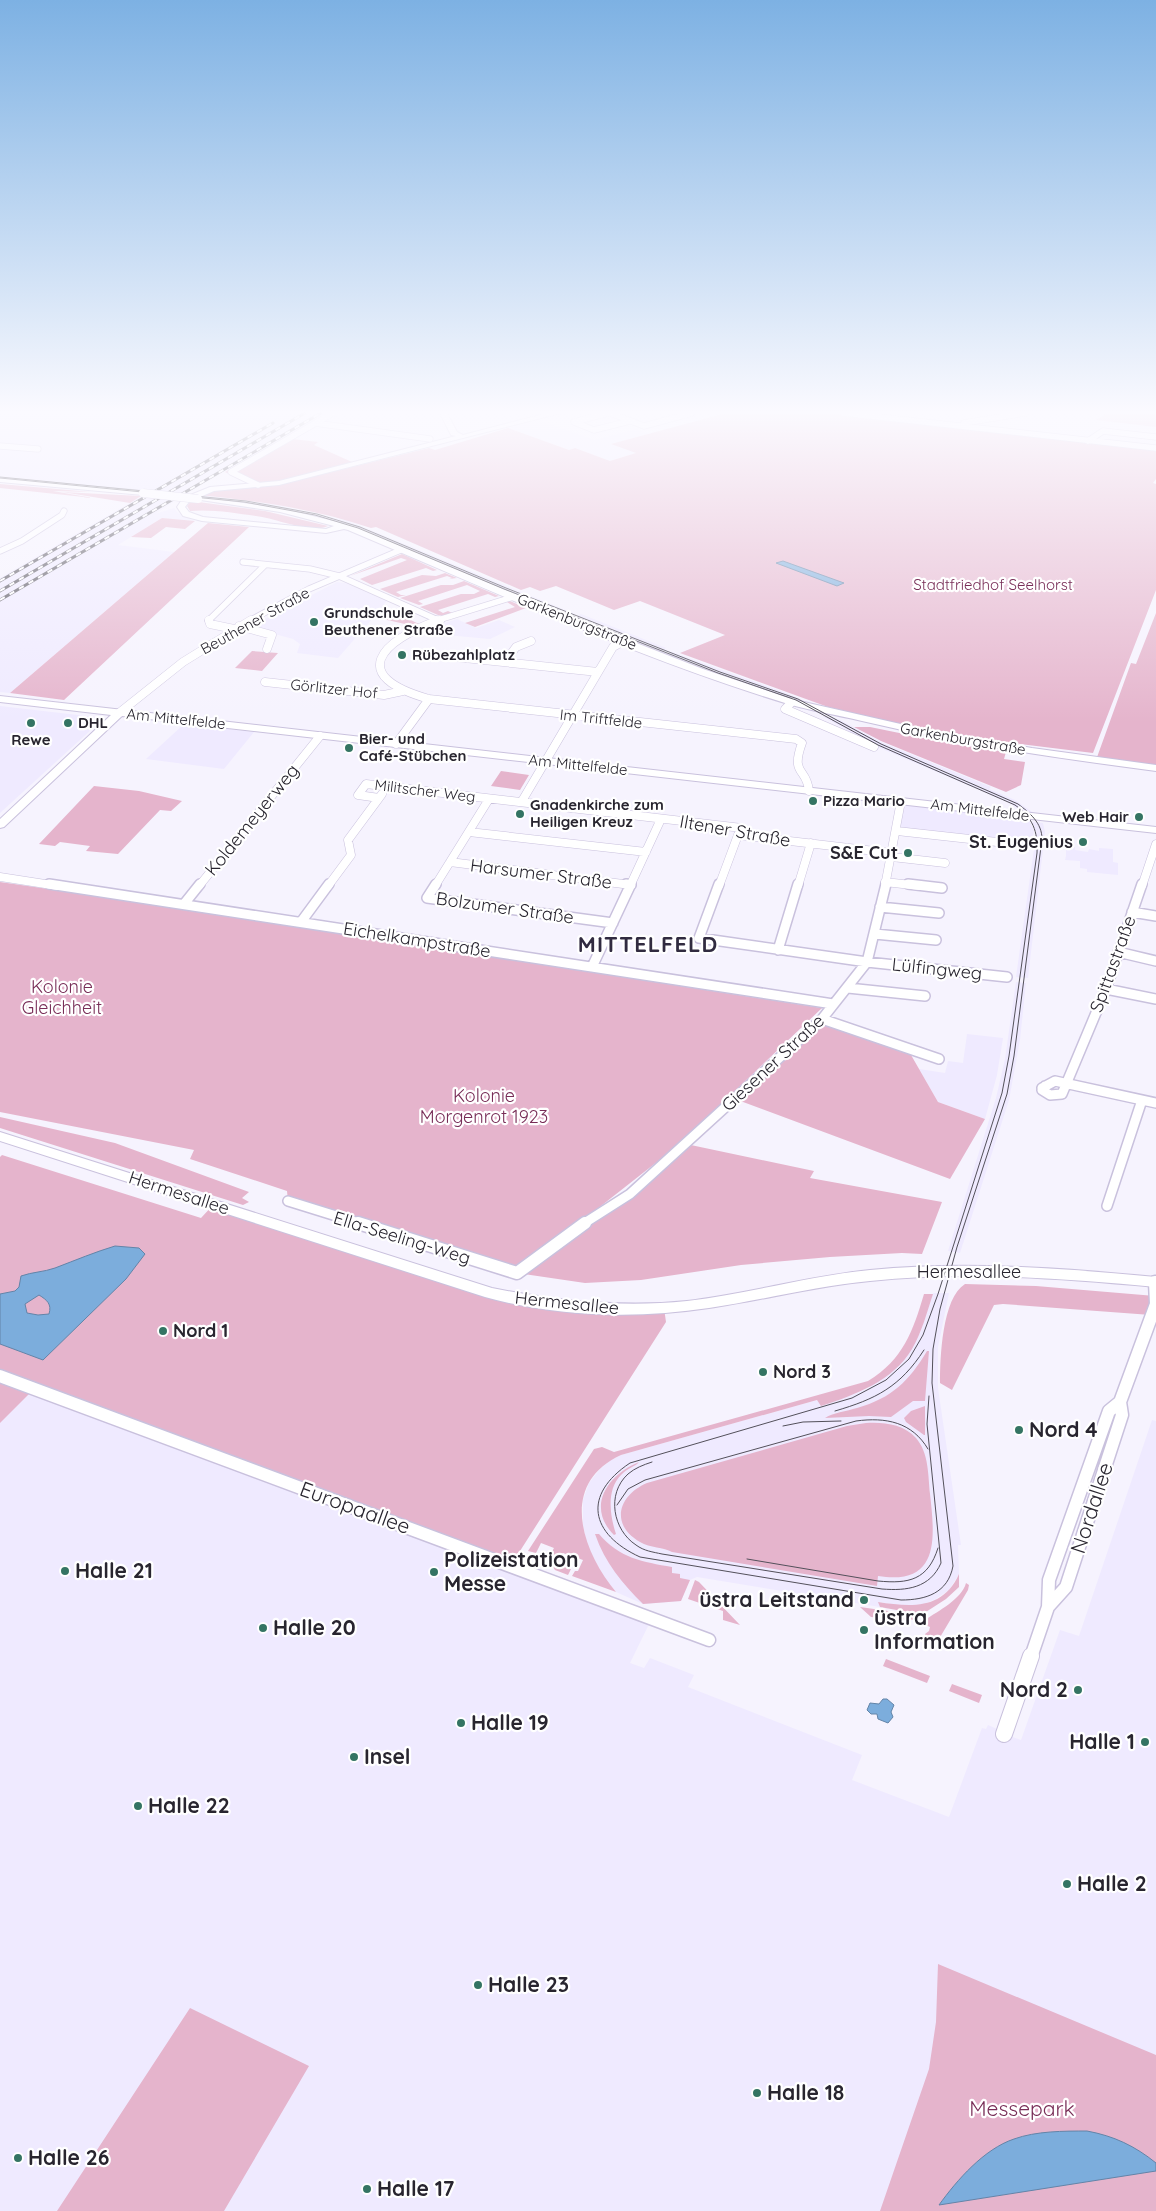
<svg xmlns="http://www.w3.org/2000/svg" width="1156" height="2211" font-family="Quicksand,sans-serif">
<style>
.built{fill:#efeaff}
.green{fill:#e5b4cc}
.water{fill:#7caddc;stroke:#6384a8;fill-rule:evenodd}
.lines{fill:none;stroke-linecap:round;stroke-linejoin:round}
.street-far4-casing{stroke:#c9c1dd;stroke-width:7}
.street-far3-casing{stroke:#c9c1dd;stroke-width:9}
.street-far2-casing{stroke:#c9c1dd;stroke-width:12}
.street-far1-casing{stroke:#c9c1dd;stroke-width:15}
.street-casing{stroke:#c9c1dd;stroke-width:18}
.secondary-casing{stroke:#c9c1dd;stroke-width:2}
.street-far4{stroke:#fff;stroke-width:5.5}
.street-far3{stroke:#fff;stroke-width:8}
.street-far2{stroke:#fff;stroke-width:9}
.street-far1{stroke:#fff;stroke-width:12}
.street{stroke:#fff;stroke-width:16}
.secondary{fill:#fff;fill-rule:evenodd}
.tram{stroke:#53505a;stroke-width:1}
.rail-casing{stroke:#53505a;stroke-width:3}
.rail{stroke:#fff;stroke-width:2;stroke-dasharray:5.5;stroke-linecap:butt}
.secondary-bridge-casing{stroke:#c9c1dd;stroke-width:9;stroke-linecap:butt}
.secondary-bridge{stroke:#fff;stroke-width:8}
.poi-dot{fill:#347463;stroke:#fff;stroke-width:2}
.labels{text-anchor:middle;stroke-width:4.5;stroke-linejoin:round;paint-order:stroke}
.far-park-label{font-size:15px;fill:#782d57;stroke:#fff}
.far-poi-label{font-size:15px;font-weight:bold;fill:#28252f;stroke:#fff;text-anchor:start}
.far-street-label{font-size:15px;fill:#28252f;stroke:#fff}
.street-label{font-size:18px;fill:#28252f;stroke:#fff}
.poi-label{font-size:18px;font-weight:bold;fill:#28252f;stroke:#fff;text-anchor:end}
.park-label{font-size:18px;fill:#782d57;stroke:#fff}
.near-poi-label{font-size:21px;font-weight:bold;fill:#28252f;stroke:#fff;text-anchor:start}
.near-street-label{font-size:21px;fill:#28252f;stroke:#fff}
.near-park-label{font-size:21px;fill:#782d57;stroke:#fff}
.district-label{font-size:22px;font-weight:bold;letter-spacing:1px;fill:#312b40;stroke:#fff}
</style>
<rect width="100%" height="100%" fill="#f6f3fe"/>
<path class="built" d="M 0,413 L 326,413 L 187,493 L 155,514 L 174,508 L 178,513 L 195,521 L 162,518 L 118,545 L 174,552 L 10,693 L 0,692 L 0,578 L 152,490 L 145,492 L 0,479 Z
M 539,420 L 595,440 L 636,429 L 649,434 L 612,444 L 636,453 L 610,461 L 575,448 L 569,450 L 508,428 Z
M 203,495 L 273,504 L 349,521 L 575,614 L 570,616 L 511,592 L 354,527 L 286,509 L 200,498 Z
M 337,582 L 353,584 L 388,600 L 384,604 L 384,608 L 381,613 L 374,617 L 338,658 L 297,653 L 300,644 L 293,639 L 249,627 Z
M 581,614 L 666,648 L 664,649 L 667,650 L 657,652 L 572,618 Z
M 457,619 L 476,628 L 499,620 L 515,627 L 490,639 L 446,635 L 455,631 L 439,625 Z
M 672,652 L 786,693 L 813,705 L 719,674 L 667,654 Z
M 0,706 L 104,718 L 0,813 Z
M 822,716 L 840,720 L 881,742 L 991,787 L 989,789 L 1015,800 L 1035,814 L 1024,813 L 1008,802 L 873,745 Z
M 184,724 L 254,732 L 224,769 L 146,759 Z
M 901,801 L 1027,816 L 1034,830 L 1032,846 L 897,831 Z
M 1032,822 L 1043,823 L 1045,832 L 1028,978 L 1016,977 L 1034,849 L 1036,832 Z
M 1066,847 L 1075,847 L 1075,850 L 1088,852 L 1089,849 L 1099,851 L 1099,848 L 1113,849 L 1113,862 L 1118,863 L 1118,875 L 1087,872 L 1087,869 L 1080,868 L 1080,861 L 1065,860 L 1066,856 Z
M 1016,982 L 1026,983 L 1020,1040 L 1009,1100 L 960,1253 L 948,1251 L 996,1098 L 1005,1059 Z
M 967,1034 L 1003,1038 L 997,1075 L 985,1119 L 938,1102 L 919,1069 L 945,1073 L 948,1061 L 963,1063 Z
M 933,1293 L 949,1293 L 938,1347 L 938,1388 L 961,1545 L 958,1545 L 959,1574 L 949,1590 L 936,1599 L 922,1605 L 907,1607 L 879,1602 L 880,1607 L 697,1577 L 690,1580 L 681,1601 L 643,1604 L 616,1592 L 602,1575 L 587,1545 L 583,1525 L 583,1500 L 589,1483 L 600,1469 L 611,1460 L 621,1455 L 817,1400 L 822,1406 L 867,1389 L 901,1363 L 920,1333 Z
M 0,1376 L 652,1618 L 630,1663 L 644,1668 L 650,1658 L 694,1675 L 688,1687 L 862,1755 L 852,1780 L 949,1817 L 982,1728 L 986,1729 L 988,1725 L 997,1729 L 997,1731 L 1021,1740 L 1060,1630 L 1079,1636 L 1152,1420 L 1156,1421 L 1156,2211 L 0,2211 Z"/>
<path class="green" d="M 726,413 L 831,413 L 1156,449 L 1156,479 L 1153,483 L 1156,484 L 1156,590 L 1093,753 L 997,741 L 908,726 L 828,707 L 680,653 L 725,635 L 640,601 L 614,610 L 556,586 L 540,591 L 530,587 L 521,590 L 376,527 L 371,528 C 315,509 258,501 199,495 L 210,490 L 279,485 L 429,448 L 435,450 L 508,428 L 569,450 L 575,448 L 610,461 L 636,453 L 611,444 Z
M 1108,413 L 1156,413 L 1156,427 L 1096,420 Z
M 284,438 L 318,442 L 314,445 L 352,462 L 287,479 L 252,485 L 225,472 Z
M 0,484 L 91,492 L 53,491 L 93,498 L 0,488 Z
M 62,492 L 141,496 L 130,503 Z
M 191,501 L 265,511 L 328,526 C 311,534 275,518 256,516 C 235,513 211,509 190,511 L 187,506 Z
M 162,518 L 195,521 L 185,529 L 166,527 L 151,538 L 131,537 Z
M 208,523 L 249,527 L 64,700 L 10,693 Z
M 402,554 L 437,570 L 433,571 L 426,568 L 372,585 L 360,579 L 407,560 L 401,558 L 350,576 Z
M 445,573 L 457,578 L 449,579 L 452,578 L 447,576 L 396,592 L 401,595 L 406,595 L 398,597 L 380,589 L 422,575 L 436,576 Z
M 464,581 L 499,596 L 495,597 L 488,594 L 438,610 L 443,613 L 448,611 L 452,613 L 444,616 L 438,615 L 420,607 L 461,594 L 474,594 L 480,591 L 467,585 L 418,601 L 423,604 L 419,605 L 400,598 L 441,585 L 453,585 Z
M 510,601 L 526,608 L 475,627 L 465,623 L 515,607 L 507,602 Z
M 390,610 L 419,624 L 405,624 L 374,617 Z
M 1156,613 L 1156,768 L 1096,760 L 1131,663 L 1136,664 Z
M 252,651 L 278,653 L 262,671 L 235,668 Z
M 854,727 L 870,727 L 953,744 L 1006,752 L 1004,759 L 1025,762 L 1021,785 L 1006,792 L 881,741 Z
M 501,771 L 529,775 L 520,790 L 491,786 Z
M 94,786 L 139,791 L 182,801 L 171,811 L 160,810 L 118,854 L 86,851 L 90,846 L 60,842 L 55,846 L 39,844 Z
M 0,882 L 208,912 L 822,1008 L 676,1147 L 536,1257 L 630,1194 L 686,1144 L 814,1171 L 810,1178 L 942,1202 L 922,1254 L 902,1253 L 830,1257 L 741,1265 L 641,1280 L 585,1283 L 517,1273 L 288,1201 L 287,1191 L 190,1159 L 194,1150 L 0,1112 Z
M 822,1019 L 907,1048 L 938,1102 L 985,1119 L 950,1179 L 735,1099 Z
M 0,1117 L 115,1143 L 249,1192 L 242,1198 L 249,1202 L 243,1205 L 0,1128 Z
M 2,1155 L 201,1218 L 214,1204 L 536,1303 L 664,1308 L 666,1322 L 520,1551 L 513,1566 L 34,1389 L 0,1423 L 0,1157 Z
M 965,1284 L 1036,1286 L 1155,1296 L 1151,1315 L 1003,1304 L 994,1305 L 952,1390 L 940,1383 C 940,1358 942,1298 965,1284 Z
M 924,1294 L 933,1294 C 927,1312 922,1332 912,1349 C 893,1381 855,1395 821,1406 L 817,1400 L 621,1455 C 558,1484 582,1551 616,1592 L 572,1576 L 575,1571 L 578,1571 L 583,1560 L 563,1553 L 557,1564 L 571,1569 L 568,1575 L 555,1570 L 553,1567 L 555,1557 L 550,1555 L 554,1548 L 541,1543 L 536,1553 L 528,1551 L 594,1449 L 602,1447 L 614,1452 L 868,1381 C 903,1360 913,1331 924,1294 Z
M 927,1351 L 929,1351 L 925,1401 L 913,1401 L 891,1417 L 869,1416 L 825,1418 C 832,1413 847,1411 857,1408 C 892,1398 909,1381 927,1351 Z
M 925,1406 L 925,1435 L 924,1435 L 906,1422 L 904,1418 L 911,1411 Z
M 866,1423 C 884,1422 903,1424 916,1438 C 929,1453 928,1475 930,1494 C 935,1538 940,1586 878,1576 L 877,1586 L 672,1552 C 664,1547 650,1548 640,1542 C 609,1524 619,1495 647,1483 L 847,1426 Z
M 639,1462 C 636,1466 626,1469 621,1475 C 606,1490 610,1516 616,1534 L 614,1535 C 585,1506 609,1474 639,1462 Z
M 595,1534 L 599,1534 C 619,1558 643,1562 672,1567 L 672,1573 L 680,1574 L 680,1578 L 690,1580 L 681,1601 L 643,1604 C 622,1583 605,1563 595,1534 Z
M 959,1574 L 959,1587 L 946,1599 L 915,1619 L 912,1620 L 902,1611 L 880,1607 L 878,1602 C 911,1607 943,1610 959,1574 Z
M 695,1580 L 699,1582 L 740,1625 L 723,1620 L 723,1611 L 688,1599 Z
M 966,1583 L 969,1585 L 968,1590 L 939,1639 L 931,1645 L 927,1645 L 925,1634 L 929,1631 L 930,1627 L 923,1624 L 925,1620 C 938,1611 962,1599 966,1583 Z
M 860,1607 L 902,1613 L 908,1620 L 871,1617 Z
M 886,1659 L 930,1676 L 927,1683 L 883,1666 Z
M 952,1684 L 982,1695 L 979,1703 L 949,1691 Z
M 938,1964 L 1156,2055 L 1156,2211 L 880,2211 L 929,2069 L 936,2022 Z
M 190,2008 L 309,2066 L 224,2211 L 57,2211 Z"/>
<path class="water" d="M 783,561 L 844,583 L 837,586 L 776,563 Z
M 115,1246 L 139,1248 L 145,1254 L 126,1279 L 43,1360 L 0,1344 L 0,1294 L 15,1291 L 19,1287 L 21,1276 C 32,1272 44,1272 55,1268 C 76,1260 95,1252 115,1246 ZM 39,1295 C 47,1300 52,1304 49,1314 L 38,1315 L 27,1313 L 25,1304 Z
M 883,1699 L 887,1699 L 894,1705 L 891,1712 L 893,1717 L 888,1723 L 878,1719 L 877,1714 L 871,1714 L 867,1710 L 870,1703 L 879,1704 Z
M 1087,2131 C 1114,2136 1135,2146 1156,2163 L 1156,2171 L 939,2205 C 957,2180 984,2149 1014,2139 C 1036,2131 1064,2131 1087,2131 Z"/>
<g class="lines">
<g class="street-far4-casing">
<path id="street-far4" d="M 608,413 L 574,422 L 594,430 L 630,421
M 610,413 L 644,426 L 692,413
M 844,413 L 1156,448
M 315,423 L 430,439
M 964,423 L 1025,413
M 1088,441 L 1103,431 L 1156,437
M 0,446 L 38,449
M 258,485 L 231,472 L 333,413
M 0,551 L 22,541 L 62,515 L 64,511
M 243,562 L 310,569 L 339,576 L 440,621
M 208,621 L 264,566
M 249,621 L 309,589 L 403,549
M 435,621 L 513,597"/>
</g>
<g class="street-far3-casing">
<path id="street-far3" d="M 209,620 L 210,624 L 234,629
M 437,620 L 440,621
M 439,620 C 380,641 347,676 429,699 L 796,739 L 802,743 C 790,776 807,767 809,791
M 239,626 L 272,635 L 267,649
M 435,655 L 598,672
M 505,662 L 516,647 L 531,641
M 265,682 L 384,695 L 403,691
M 792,702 L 785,709 L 874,747
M 119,713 L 183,662 L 251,620
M 396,744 L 429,699
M 379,798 L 358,795 L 366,784 L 742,828 L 738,835 L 892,853
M 522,801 L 613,647 L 624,641
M 897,831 L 1006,843
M 469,832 L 646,852
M 892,857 L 945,863
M 450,862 L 631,885
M 0,877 L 58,886
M 885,882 L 920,886
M 199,886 L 320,736
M 328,886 L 351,855 L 348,840 L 382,794
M 435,886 L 489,799
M 630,886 L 661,819
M 719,886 L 738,835
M 798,886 L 811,843
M 885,886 L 901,801
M 1142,886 L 1156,844"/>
</g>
<g class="street-far2-casing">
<path id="street-far2" d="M 49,884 L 833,1004
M 436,884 L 427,898 L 613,923
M 626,884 L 631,885
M 719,884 L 699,938 L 867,962 L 1007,977
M 908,884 L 942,888
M 184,904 L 200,884
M 880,907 L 939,913
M 1132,912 L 1156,916
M 301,922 L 329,884
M 875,934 L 936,940
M 778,950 L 798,884
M 1118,952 L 1156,961
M 592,967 L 631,884
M 848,988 L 925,996
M 1106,989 L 1156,999
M 822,1019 L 939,1059
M 1045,1086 L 1042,1090 L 1050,1095 L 1062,1094 L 1106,989 L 1142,884
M 1042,1088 L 1055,1081 L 1156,1103
M 288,1201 L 362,1224
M 1107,1206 L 1142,1100
M 583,1224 L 630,1194 L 822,1019 L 867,962 L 886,884"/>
</g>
<g class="street-far1-casing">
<path id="street-far1" d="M 358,1223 L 517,1273 L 585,1223
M 0,1376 L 709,1640
M 1048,1607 L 1066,1587 L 1122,1415 L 1120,1402
M 1031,1657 L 1048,1607 L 1049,1580 L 1109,1411 L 1120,1402 L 1156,1304 L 1155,1282"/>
</g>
<g class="street-casing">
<path id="street" d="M 1004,1734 L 1031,1656"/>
</g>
<g class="secondary-casing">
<path id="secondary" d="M 440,413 L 447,413 L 457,432 L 463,435 L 548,413 L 561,413 L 279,485 L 214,491 L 200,497 L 280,508 L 354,526 L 575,619 L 703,669 L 795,700 L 927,730 L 1032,748 L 1156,765 L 1156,771 C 1057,758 959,744 862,721 C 837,715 812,711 788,704 C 637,658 493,591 348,530 L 344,529 L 326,533 L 202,521 L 183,516 L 177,507 L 183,498 L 210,487 L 279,481 L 456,436 L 451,435 ZM 194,499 L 280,512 L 334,526 L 326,529 L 203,517 L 189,512 L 185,507 L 189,502 Z
M 0,478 L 143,491 L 147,493 L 143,495 L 0,482 Z
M 0,696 L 1156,827 L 1156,833 L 122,716 L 4,827 L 0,828 L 0,819 L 111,715 L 0,702 Z
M 0,1132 L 492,1288 C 557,1301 621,1308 687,1301 C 748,1294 808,1276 870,1270 C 966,1261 1060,1268 1156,1277 L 1156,1287 C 1060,1278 966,1271 870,1281 C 816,1286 763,1300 709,1308 C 636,1319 557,1317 485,1297 L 0,1141 Z"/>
</g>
<use href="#street-far4" class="street-far4"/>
<use href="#street-far3" class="street-far3"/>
<use href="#street-far2" class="street-far2"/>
<use href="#street-far1" class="street-far1"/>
<use href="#street" class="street"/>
<use href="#secondary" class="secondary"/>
<path class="tram" d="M 0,477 L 246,501 L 317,514 L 360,527 L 506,588 L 720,672 L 798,699 L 881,744 L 1018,804 C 1030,813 1042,823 1042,839 L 1014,1056 L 1007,1094 L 957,1247 L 940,1309 L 933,1349 L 932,1383 L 953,1566 C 948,1593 926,1600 901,1600 L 640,1557 C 590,1534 582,1495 630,1463 L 852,1398 L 886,1380 L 909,1359 L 923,1335 L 938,1294 L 1002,1093 L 1009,1056 L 1037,853 C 1038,831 1033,818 1015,805 L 878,745 L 796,700 L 718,673 L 504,589 L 358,528 L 315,515 L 244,502 L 0,478
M 835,1411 C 876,1399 900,1387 924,1350
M 783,1426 L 803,1422 L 841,1421
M 652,1462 C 643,1465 635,1468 628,1474 C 606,1494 613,1530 636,1545 C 644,1551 653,1552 662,1554 L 882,1589 C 907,1591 930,1588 941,1563 L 927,1424 L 929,1396
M 617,1505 L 628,1489 L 645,1480 L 856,1421 C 886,1417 912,1422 928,1449
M 747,1559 L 878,1581 C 909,1584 928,1580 938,1548"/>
<g class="rail-casing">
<path id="rail" d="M 0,581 L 273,423
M 0,591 L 305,413
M 0,600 L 321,413"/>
</g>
<use href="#rail" class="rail"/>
<g class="secondary-bridge-casing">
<path id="secondary-bridge" d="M 143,493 L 198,499"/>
</g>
<use href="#secondary-bridge" class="secondary-bridge"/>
</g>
<linearGradient id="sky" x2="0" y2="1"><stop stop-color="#7db1e3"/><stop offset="0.57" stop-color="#fbfaff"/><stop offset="1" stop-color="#fbfaff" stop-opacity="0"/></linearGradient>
<rect width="1156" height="723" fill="url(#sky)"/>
<g class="poi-dot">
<circle cx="314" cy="622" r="5"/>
<circle cx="402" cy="655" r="5"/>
<circle cx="31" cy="723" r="5"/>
<circle cx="68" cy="723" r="5"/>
<circle cx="349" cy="748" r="5"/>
<circle cx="813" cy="801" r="5"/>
<circle cx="520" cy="814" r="5"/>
<circle cx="1139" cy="817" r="5"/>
<circle cx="1083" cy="842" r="5"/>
<circle cx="908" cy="853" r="5"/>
<circle cx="163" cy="1331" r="5"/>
<circle cx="763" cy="1372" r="5"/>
<circle cx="1019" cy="1430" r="5"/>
<circle cx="65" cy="1571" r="5"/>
<circle cx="434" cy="1572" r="5"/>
<circle cx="864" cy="1600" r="5"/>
<circle cx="263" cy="1628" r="5"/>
<circle cx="864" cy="1630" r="5"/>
<circle cx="1078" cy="1690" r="5"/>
<circle cx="461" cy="1723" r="5"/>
<circle cx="1145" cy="1742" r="5"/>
<circle cx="354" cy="1757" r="5"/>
<circle cx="138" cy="1806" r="5"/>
<circle cx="1067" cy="1884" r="5"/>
<circle cx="478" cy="1985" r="5"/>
<circle cx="757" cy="2093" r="5"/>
<circle cx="18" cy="2158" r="5"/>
<circle cx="367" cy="2189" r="5"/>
</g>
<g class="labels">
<g class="far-park-label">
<text x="993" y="590">Stadtfriedhof Seelhorst</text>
</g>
<g class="far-poi-label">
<text x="324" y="618">Grundschule<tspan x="324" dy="17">Beuthener Straße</tspan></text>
<text x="412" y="660">Rübezahlplatz</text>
<text x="78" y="728">DHL</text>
<text x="359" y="744">Bier- und<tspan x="359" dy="17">Café-Stübchen</tspan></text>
<text x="31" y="745" text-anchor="middle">Rewe</text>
<text x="823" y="806">Pizza Mario</text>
<text x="530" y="810">Gnadenkirche zum<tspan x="530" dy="17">Heiligen Kreuz</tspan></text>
<text x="1129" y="822" text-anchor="end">Web Hair</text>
</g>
<g class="far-street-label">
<text transform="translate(255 621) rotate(-29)" y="5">Beuthener Straße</text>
<text transform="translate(577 622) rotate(22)" y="5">Garkenburgstraße</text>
<text transform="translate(334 689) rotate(6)" y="5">Görlitzer Hof</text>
<text transform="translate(176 719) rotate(6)" y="5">Am Mittelfelde</text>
<text transform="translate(601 719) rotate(6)" y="5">Im Triftfelde</text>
<text transform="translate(963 739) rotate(10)" y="5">Garkenburgstraße</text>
<text transform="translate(578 765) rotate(6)" y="5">Am Mittelfelde</text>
<text transform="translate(425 791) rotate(7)" y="5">Militscher Weg</text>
<text transform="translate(980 810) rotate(7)" y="5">Am Mittelfelde</text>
</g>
<g class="street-label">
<text transform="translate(252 820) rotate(-51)" y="6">Koldemeyerweg</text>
<text transform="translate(735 831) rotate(10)" y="6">Iltener Straße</text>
<text transform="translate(541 874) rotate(7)" y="6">Harsumer Straße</text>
<text transform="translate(505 908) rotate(8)" y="6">Bolzumer Straße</text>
<text transform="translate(417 940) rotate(9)" y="6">Eichelkampstraße</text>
<text transform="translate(1113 964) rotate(-70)" y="6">Spittastraße</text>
<text transform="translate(937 969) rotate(6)" y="6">Lülfingweg</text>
<text transform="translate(773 1063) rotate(-43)" y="6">Giesener Straße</text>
<text transform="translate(179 1193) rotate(18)" y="6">Hermesallee</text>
<text transform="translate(402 1238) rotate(17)" y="6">Ella-Seeling-Weg</text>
<text x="969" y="1278">Hermesallee</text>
<text transform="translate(567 1303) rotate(6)" y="6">Hermesallee</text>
</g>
<g class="poi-label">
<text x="1073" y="848">St. Eugenius</text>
<text x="898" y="859">S&amp;E Cut</text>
<text x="173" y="1337" text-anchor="start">Nord 1</text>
<text x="773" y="1378" text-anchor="start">Nord 3</text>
</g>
<g class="park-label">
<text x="62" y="993">Kolonie<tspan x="62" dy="21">Gleichheit</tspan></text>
<text x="484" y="1102">Kolonie<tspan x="484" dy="21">Morgenrot 1923</tspan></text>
</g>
<g class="near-poi-label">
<text x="1029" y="1437">Nord 4</text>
<text x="444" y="1567">Polizeistation<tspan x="444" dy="24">Messe</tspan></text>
<text x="75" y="1578">Halle 21</text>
<text x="854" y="1607" text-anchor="end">üstra Leitstand</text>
<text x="874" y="1625">üstra<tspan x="874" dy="24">Information</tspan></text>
<text x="273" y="1635">Halle 20</text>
<text x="1068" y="1697" text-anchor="end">Nord 2</text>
<text x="471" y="1730">Halle 19</text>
<text x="1135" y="1749" text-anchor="end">Halle 1</text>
<text x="364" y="1764">Insel</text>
<text x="148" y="1813">Halle 22</text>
<text x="1077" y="1891">Halle 2</text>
<text x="488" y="1992">Halle 23</text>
<text x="767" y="2100">Halle 18</text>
<text x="28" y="2165">Halle 26</text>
<text x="377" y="2196">Halle 17</text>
</g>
<g class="near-street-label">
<text transform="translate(355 1508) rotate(20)" y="7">Europaallee</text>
<text transform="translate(1092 1508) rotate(-72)" y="7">Nordallee</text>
</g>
<g class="near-park-label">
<text x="1022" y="2116">Messepark</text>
</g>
<g class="district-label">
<text x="648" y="952">MITTELFELD</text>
</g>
</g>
</svg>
